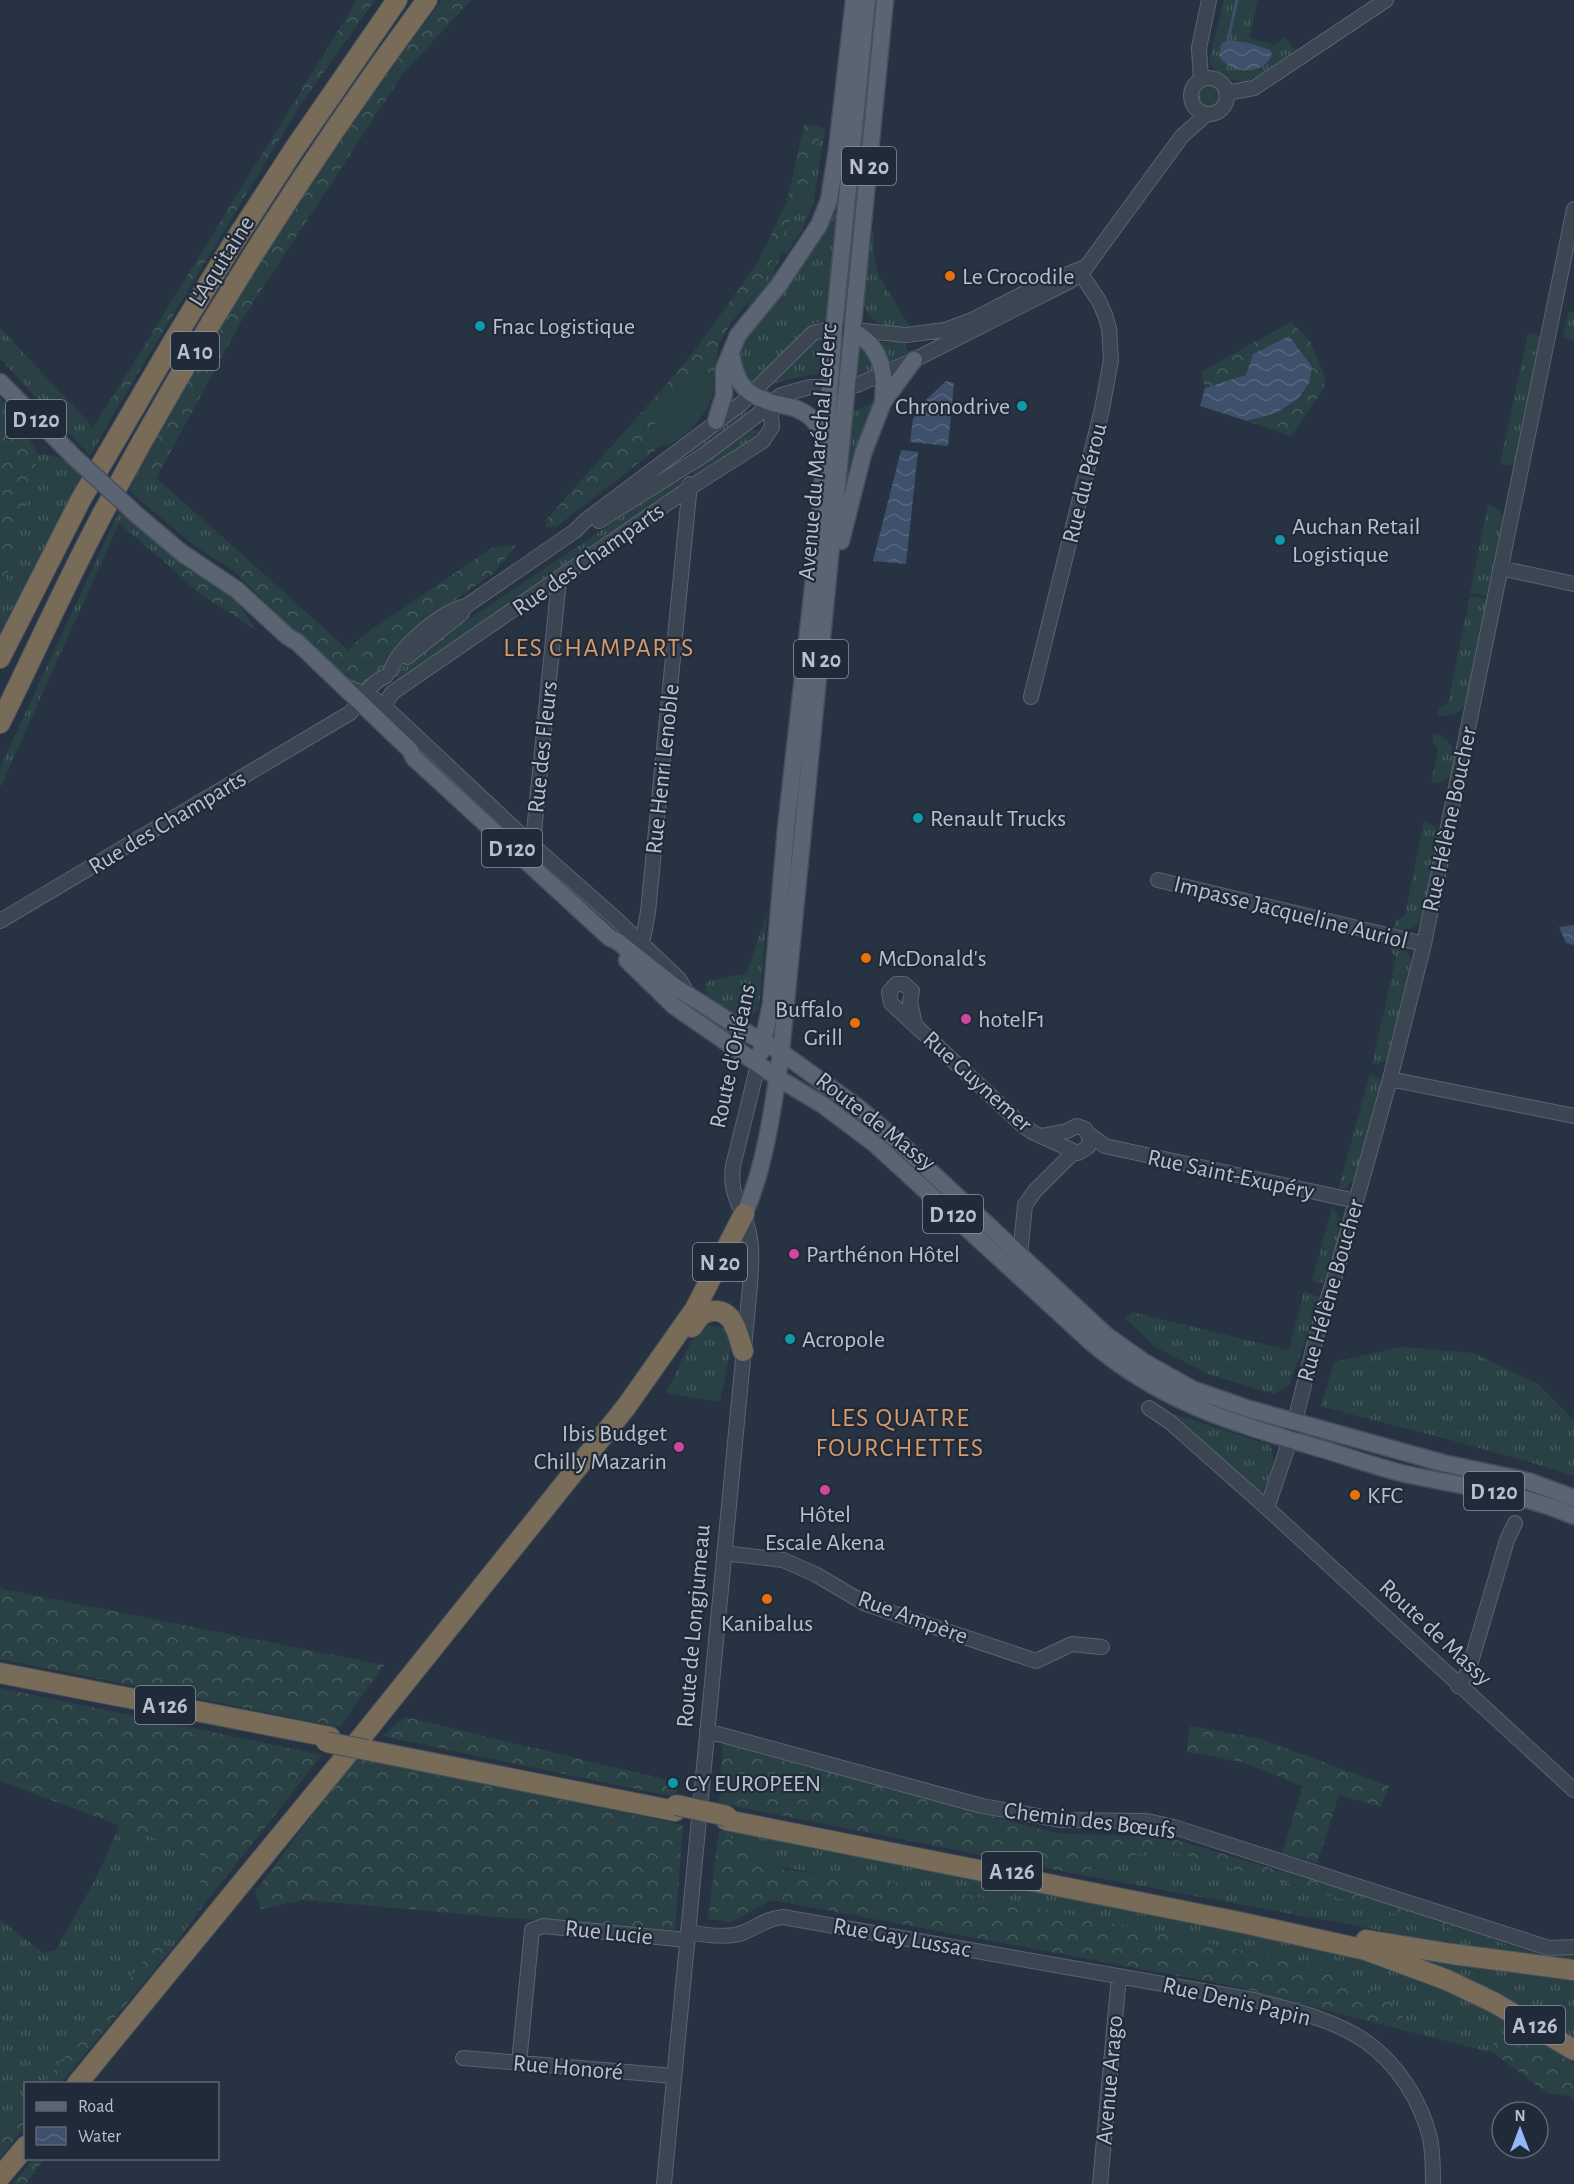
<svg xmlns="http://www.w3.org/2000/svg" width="1574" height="2184" font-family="'Alegreya Sans',sans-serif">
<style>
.grass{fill:url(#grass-tufts)}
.forest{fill:url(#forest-crowns)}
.park{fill:#294144}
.water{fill:url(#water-waves)}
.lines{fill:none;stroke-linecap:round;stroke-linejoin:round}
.stream{stroke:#3e506b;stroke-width:3}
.minor-casing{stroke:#5a6370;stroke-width:16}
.major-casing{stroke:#454e5c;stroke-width:19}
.highway-casing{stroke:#46505d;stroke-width:22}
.minor{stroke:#3c4552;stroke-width:14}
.major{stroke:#5a6472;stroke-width:16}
.highway{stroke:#786c59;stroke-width:20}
.major-bridge-casing{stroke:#454e5c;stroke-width:19;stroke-linecap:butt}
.highway-bridge-casing{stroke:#46505d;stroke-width:22;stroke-linecap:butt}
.major-bridge{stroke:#5a6472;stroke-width:16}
.highway-bridge{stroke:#786c59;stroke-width:20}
.food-dot{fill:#e8710a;stroke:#202a38;stroke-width:2}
.culture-dot{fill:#0f9aa8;stroke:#202a38;stroke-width:2}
.hotel-dot{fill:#d1479c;stroke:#202a38;stroke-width:2}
.labels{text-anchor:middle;stroke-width:4.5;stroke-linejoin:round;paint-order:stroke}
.shield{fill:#202a38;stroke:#8b93a0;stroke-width:1.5}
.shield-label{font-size:22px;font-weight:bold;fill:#b9c0cc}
.street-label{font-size:24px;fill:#b9c0cc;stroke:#202a38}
.poi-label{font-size:24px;fill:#b9c0cc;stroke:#202a38;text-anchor:start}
.neighbourhood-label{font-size:26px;letter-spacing:1.5px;fill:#d69a6b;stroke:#202a38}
</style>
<defs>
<pattern id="grass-tufts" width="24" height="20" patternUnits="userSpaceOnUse" patternTransform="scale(1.5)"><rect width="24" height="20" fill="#294144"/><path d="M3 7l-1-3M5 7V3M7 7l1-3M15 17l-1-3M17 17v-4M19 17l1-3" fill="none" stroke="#465b5e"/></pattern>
<pattern id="forest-crowns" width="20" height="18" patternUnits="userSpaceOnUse" patternTransform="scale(1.5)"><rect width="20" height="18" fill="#294144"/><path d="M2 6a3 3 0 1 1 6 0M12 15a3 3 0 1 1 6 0" fill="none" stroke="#465b5e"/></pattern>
<pattern id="water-waves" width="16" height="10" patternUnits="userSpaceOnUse" patternTransform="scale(1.5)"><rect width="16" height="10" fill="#3e506b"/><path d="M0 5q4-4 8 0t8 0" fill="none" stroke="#58677f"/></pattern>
</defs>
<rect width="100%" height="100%" fill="#273343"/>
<path class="grass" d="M 1224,0 L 1258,0 L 1249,38 L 1275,45 L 1285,37 L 1295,51 L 1260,75 L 1244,82 L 1230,79 L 1214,69 L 1209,61 Z
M1197 96a12 12 0 1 1 24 0a12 12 0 1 1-24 0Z
M 821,126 L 825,130 L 813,204 L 802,230 L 786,254 L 782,251 L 779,257 L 781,259 L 774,269 L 773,278 L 747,308 L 747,305 L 763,283 L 788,224 L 809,188 Z
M 837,189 L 842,190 L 828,319 L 814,324 L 805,331 L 753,383 C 740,373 739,358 744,343 L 814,249 L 824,231 Z
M 869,230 L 874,232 L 874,256 L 879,276 L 910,327 C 889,325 875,329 864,307 Z
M 1569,311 L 1574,312 L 1574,340 L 1563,338 Z
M 0,328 L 93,427 L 112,398 L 117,408 L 90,456 L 0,358 Z
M 826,333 L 824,373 L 789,379 L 770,385 L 809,344 Z
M 1528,333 L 1541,336 L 1517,456 L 1515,462 L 1508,466 L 1500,464 Z
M 876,342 L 905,342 L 909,354 L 889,365 Z
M 861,343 L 877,370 L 857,379 L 855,376 Z
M 873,403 L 851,474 L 849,475 L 846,471 L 850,412 Z
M 744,410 L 747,414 L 717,436 L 706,449 L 688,459 L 690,451 Z
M 751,429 L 766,431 L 698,478 L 693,477 L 693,469 Z
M 38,454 C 60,456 68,458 81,476 L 0,632 L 0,590 L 7,573 Z
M 138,471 L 156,478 L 236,549 L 234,571 L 196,547 L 129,491 Z
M 681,477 L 683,484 L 682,489 L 393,685 L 397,678 L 395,675 L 412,657 Z
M 1488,504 L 1500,511 L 1503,519 L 1488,596 L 1470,593 Z
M 119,511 L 179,562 L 170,567 L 119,523 L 0,788 L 0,768 Z
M 1470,596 L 1488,599 L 1467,699 C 1463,715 1451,715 1437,716 L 1439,709 L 1448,703 Z
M 1433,733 C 1466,741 1460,787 1431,783 L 1438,749 L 1432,739 Z
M 1424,821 L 1434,826 L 1439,835 C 1438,849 1427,914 1419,923 C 1412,930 1403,931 1393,930 L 1395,922 L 1405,915 Z
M 767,912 L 759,1009 L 749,1016 L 741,1017 L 706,996 L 706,982 L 747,973 Z
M 1391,943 C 1402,947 1411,952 1412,965 L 1388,1060 L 1378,1064 L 1372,1064 L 1396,958 L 1390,949 Z
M 1370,1074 L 1380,1079 L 1382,1087 L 1356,1177 L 1346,1188 L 1338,1190 Z
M 1332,1207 L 1340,1218 L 1338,1234 L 1341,1235 L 1328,1280 L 1323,1283 L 1312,1281 Z
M 1304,1291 L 1321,1298 L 1289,1386 L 1274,1394 L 1208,1374 L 1155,1347 L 1125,1318 L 1132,1312 L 1289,1350 Z
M 708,1325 L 720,1327 L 730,1331 L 731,1348 L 720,1402 L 666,1393 L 691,1342 Z
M 1401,1347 L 1473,1353 L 1538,1384 L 1574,1420 L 1574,1476 C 1491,1449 1405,1429 1321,1406 L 1334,1362 Z
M 1173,1414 L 1270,1445 C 1278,1465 1269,1477 1261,1496 Z
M 120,1825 L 202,1856 L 199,1911 L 171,1950 L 159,1943 L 44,2083 L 26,2084 L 25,2105 L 0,2134 L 0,1920 L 44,1953 L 56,1950 L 96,1878 Z
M 719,1831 L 735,1831 L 1283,1938 L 1384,1965 L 1442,1987 L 1527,2032 L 1495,2031 L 1494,2053 L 1410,2032 L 1399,2008 L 1351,1979 L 1284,1959 L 874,1879 L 837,1876 L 779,1867 Z
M 1158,1848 L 1549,1956 L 1502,1953 L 1077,1874 Z
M 1395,1951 L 1574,1975 L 1574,2039 L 1518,2004 Z"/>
<path class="forest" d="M 357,0 L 375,0 L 299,107 L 117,408 L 112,398 Z
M 442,0 L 471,0 L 402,75 L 243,318 L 156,478 L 138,471 C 188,382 238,294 294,208 C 340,137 391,68 442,0 Z
M 804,125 L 821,126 L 809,188 L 788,224 L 763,283 L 731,323 L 718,346 L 716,372 L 713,379 L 704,368 L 665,409 L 657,422 L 647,431 L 649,445 L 659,447 L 556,527 L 546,527 L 547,519 L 687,361 L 757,264 L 787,201 Z
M 1291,322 L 1310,341 L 1325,377 L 1324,388 L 1291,436 L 1247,421 L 1276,413 L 1298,399 L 1247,375 L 1205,388 L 1201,372 Z
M 0,397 L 15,415 L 38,454 L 7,574 L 0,590 Z
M 516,545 L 494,573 L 417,626 L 377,677 L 364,684 L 351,683 L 293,631 L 234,571 L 236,549 L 348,650 L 362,636 L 492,548 Z
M 179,562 L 237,602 L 256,630 L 200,594 L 170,567 Z
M 0,1586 L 3,1589 L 384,1665 L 340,1727 L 0,1659 Z
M 0,1688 L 322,1755 L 199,1911 L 202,1856 L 0,1781 Z
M 405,1717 L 680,1783 L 675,1797 L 382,1736 Z
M 1190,1726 L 1258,1738 L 1389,1786 L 1381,1807 L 1339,1795 L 1317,1863 L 1282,1853 L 1303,1786 L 1242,1762 L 1187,1752 Z
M 723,1744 L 1055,1833 L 1123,1836 L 1156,1834 L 1556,1953 L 1574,1955 L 1572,1964 L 1503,1953 L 1545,1955 L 1158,1848 L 1077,1874 L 719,1803 Z
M 355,1758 L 683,1825 L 675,1930 L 496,1917 L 305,1900 L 261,1909 L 255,1892 Z
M 719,1831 L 784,1870 L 874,1879 L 1004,1901 L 1289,1960 L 1351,1979 L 1399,2008 L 1410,2032 L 1233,1986 L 772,1900 L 732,1922 L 708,1919 Z
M 159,1942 L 171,1950 L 61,2083 L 44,2083 Z
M 1494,2031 L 1527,2032 L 1574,2064 L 1574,2102 L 1569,2096 L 1547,2093 L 1494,2053 Z
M 25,2105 L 25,2127 L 0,2158 L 0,2134 Z
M 33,2159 L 44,2159 L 26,2184 L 12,2184 Z"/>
<path class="park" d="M 704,368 C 708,373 713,378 714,384 C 716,407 681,447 658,447 C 655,447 652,446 649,445 L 647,431 L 657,422 L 665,409 Z"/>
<path class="water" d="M 1228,40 L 1249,43 L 1270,50 L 1272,55 C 1262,77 1230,74 1219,56 L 1221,44 Z
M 1289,336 L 1312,367 L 1309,383 L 1298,399 L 1276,413 L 1247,421 L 1200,406 L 1205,388 L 1246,375 L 1253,354 Z
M 946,381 L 954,383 L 948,446 L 910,442 L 913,419 L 926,400 Z
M 901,450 L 918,452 L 906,564 L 873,561 Z
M 1574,925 L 1574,945 L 1566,943 L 1559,927 Z"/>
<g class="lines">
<path class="stream" d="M 1228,40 L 1237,0"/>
<g class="minor-casing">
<path id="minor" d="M1191 96a18 18 0 1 1 36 0a18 18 0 1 1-36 0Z
M 1201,80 L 1199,48 L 1209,0
M 1226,93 L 1254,88 L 1386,0
M 599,521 L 704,455 L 756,416 L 781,395 L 810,387 L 847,387 L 857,385 L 914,360 L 1070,281 L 1081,274 L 1182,136 L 1207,114
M 1500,568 L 1574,584
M 407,657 L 462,613
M 391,670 C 399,647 442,611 466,606 L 575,531 L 585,521 L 742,403 L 813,333 L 834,328 L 906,335 L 945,330 L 972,320 L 1036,287 L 1083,268
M 345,686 L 370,696 L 384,706 L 530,843 L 615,918 L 679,979 L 688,994
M 1031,697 L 1102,409 L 1111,360 L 1109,328 L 1105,315 L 1099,301 L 1081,274
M 384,706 L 392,693 L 691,487 L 763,441 L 772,427 L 770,403
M 530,843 L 534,832 L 559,579
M 1158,880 L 1424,944
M 0,921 L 350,713 C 362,701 369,683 386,676
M 642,944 L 648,912 L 690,484
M 915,1024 L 910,1002 L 912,991 L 904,984 L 896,984 L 889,992 L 891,1003 L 1021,1124 L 1032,1132 L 1078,1153 L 1088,1147 L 1090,1139 L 1085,1129 L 1077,1126 L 1067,1131 L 1041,1136
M 1390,1079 L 1574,1116
M 1090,1135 L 1105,1146 L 1356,1201
M 1020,1255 L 1025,1205 L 1034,1192 L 1073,1153
M 1149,1408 L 1170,1422 L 1267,1508 L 1574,1790
M 1267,1508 L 1290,1440 L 1318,1330 L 1338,1266 L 1390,1079 L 1424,944 L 1574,209
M 724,1553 L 783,1560 L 815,1574 L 866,1604 L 1036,1661 L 1072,1644 L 1102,1647
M 1458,1686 L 1468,1672 L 1507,1540 L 1515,1523
M 707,1731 L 982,1806 L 1060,1820 L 1147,1821 L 1174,1827 L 1549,1948 L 1574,1947
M 688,1932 C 704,1935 723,1938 739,1934 C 755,1929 766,1918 783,1917 L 1254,2000 C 1291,2010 1333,2019 1365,2041 C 1397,2063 1421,2101 1430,2138 C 1433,2153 1433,2169 1433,2184
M 463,2058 L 674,2076
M 519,2063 L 532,1930 L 543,1926 L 687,1940
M 664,2184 L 750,1286 C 751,1267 753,1247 748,1229 C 741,1203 729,1195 733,1166 L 758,1065
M 1100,2184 L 1119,1976"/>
</g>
<g class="major-casing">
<path id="major" d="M 731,354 C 736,381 742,393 770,402 C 784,407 795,405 809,416 C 816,421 821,431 826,438
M 0,382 L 73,456
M 883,402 L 914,360
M 716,421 L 724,395 L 724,369 L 738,335 L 779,285 L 819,225 L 829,200 L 837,149 L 854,0
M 137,515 L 182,553 L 237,590 L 287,636 L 297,642 L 410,750 L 414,758 L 610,938 L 617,941 L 674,986 L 751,1035 L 781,1052 L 860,1109 L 901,1144 L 1106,1335 L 1144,1362 L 1192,1389 L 1249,1409 L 1443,1463 L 1528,1481 L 1574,1498
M 841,541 L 863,454 L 883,402 C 886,372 881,345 852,331
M 627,960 L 674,1006 L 778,1078 L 823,1105 L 875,1144 L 1092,1343 C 1164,1404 1234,1423 1322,1449 C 1353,1458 1384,1470 1415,1476 C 1469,1487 1523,1494 1574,1516
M 761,1052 L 771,1004 L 786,828 L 819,534 L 834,328 L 867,0
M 744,1214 C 765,1169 774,1102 781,1052 L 885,0"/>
</g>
<g class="highway-casing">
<path id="highway" d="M 0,658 L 80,501 L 171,345 L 232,245 L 295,148 L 397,0
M 0,723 C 35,653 67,580 104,511 C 199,334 307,162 427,0
M 692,1327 C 698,1318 702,1311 714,1311 C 734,1310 738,1335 743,1351
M 0,1673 L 330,1737
M 367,1750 L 675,1811
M 726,1820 L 1239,1922 L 1366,1950 L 1447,1980 L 1495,2003 L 1574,2050
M 1366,1940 L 1452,1954 L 1574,1970
M 77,2084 L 368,1729 L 626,1407 L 695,1309 L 744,1214
M 0,2177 L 26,2146"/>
</g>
<use href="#minor" class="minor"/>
<use href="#major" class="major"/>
<use href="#highway" class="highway"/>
<g class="major-bridge-casing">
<path id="major-bridge" d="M 73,456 L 137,515"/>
</g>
<g class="highway-bridge-casing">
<path id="highway-bridge" d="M 326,1742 L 367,1750
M 676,1805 L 727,1816"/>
</g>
<use href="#major-bridge" class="major-bridge"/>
<use href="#highway-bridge" class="highway-bridge"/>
</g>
<g class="food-dot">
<circle cx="950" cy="276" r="6"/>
<circle cx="866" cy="958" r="6"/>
<circle cx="855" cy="1023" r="6"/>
<circle cx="1355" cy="1495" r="6"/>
<circle cx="767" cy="1599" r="6"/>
</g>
<g class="culture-dot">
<circle cx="480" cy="326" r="6"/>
<circle cx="1022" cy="406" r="6"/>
<circle cx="1280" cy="540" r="6"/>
<circle cx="918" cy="818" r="6"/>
<circle cx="790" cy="1339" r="6"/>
<circle cx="673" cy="1783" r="6"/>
</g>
<g class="hotel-dot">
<circle cx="966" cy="1019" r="6"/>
<circle cx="794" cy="1254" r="6"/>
<circle cx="679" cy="1447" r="6"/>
<circle cx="825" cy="1490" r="6"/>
</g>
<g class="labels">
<g class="shield">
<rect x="842" y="147" width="54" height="38" rx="4.5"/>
<rect x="171" y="332" width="48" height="38" rx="4.5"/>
<rect x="6" y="400" width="60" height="38" rx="4.5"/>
<rect x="794" y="640" width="54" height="38" rx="4.5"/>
<rect x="482" y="829" width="60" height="38" rx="4.5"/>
<rect x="923" y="1195" width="60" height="38" rx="4.5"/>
<rect x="693" y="1243" width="54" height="38" rx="4.5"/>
<rect x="1464" y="1472" width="60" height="38" rx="4.5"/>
<rect x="135" y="1686" width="60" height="38" rx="4.5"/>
<rect x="982" y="1852" width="60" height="38" rx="4.5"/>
<rect x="1505" y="2006" width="60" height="38" rx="4.5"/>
</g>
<g class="shield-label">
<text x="869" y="174">N 20</text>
<text x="195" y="359">A 10</text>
<text x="36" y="427">D 120</text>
<text x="821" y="667">N 20</text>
<text x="512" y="856">D 120</text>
<text x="953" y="1222">D 120</text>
<text x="720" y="1270">N 20</text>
<text x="1494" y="1499">D 120</text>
<text x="165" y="1713">A 126</text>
<text x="1012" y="1879">A 126</text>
<text x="1535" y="2033">A 126</text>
</g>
<g class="street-label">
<text transform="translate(221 261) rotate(-58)" y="8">L'Aquitaine</text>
<text transform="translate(817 452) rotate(-85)" y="8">Avenue du Maréchal Leclerc</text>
<text transform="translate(1084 483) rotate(-76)" y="8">Rue du Pérou</text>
<text transform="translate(588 559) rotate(-35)" y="8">Rue des Champarts</text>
<text transform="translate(542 747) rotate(-84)" y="8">Rue des Fleurs</text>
<text transform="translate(662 769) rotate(-84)" y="8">Rue Henri Lenoble</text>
<text transform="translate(1449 819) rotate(-78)" y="8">Rue Hélène Boucher</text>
<text transform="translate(167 822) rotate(-31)" y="8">Rue des Champarts</text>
<text transform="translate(1291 912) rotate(14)" y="8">Impasse Jacqueline Auriol</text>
<text transform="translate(732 1056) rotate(-78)" y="8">Route d'Orléans</text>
<text transform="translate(978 1081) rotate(42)" y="8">Rue Guynemer</text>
<text transform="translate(876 1121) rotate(38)" y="8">Route de Massy</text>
<text transform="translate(1231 1174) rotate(12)" y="8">Rue Saint-Exupéry</text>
<text transform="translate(1330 1290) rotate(-74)" y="8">Rue Hélène Boucher</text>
<text transform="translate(913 1617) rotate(20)" y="8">Rue Ampère</text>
<text transform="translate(693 1626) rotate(-85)" y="8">Route de Longjumeau</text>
<text transform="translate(1436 1632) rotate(43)" y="8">Route de Massy</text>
<text transform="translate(1090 1820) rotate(7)" y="8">Chemin des Bœufs</text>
<text transform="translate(609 1932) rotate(6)" y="8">Rue Lucie</text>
<text transform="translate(902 1937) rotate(10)" y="8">Rue Gay Lussac</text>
<text transform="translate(1237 2001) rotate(13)" y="8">Rue Denis Papin</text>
<text transform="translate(568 2067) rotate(5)" y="8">Rue Honoré</text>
<text transform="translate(1109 2080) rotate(-85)" y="8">Avenue Arago</text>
</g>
<g class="poi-label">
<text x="962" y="284">Le Crocodile</text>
<text x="492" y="334">Fnac Logistique</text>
<text x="1010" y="414" text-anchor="end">Chronodrive</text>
<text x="1292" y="534">Auchan Retail<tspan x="1292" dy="28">Logistique</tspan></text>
<text x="930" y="826">Renault Trucks</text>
<text x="878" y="966">McDonald's</text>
<text x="843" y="1017" text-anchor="end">Buffalo<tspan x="843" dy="28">Grill</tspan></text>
<text x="978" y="1027">hotelF1</text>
<text x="806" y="1262">Parthénon Hôtel</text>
<text x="802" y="1347">Acropole</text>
<text x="667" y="1441" text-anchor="end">Ibis Budget<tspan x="667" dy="28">Chilly Mazarin</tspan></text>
<text x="1367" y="1503">KFC</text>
<text x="825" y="1522" text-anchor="middle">Hôtel<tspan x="825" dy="28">Escale Akena</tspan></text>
<text x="767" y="1631" text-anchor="middle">Kanibalus</text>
<text x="685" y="1791">CY EUROPEEN</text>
</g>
<g class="neighbourhood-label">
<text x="599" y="656">LES CHAMPARTS</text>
<text x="900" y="1426">LES QUATRE<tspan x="900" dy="30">FOURCHETTES</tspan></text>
</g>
</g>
<rect x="24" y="2082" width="195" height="78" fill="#202a38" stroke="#5d6673" stroke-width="1.5"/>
<rect x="36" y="2102" width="30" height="9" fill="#5a6472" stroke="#5d6673" stroke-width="1.5"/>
<text x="78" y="2112" font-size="18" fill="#b9c0cc">Road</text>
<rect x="36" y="2127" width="30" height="18" fill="url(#water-waves)" stroke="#5d6673" stroke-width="1.5"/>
<text x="78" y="2142" font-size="18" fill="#b9c0cc">Water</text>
<g transform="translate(1520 2130)"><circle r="28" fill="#202a38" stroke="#5d6673" stroke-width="1.5"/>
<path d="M0-4.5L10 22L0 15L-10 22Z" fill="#93b9f7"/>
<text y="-9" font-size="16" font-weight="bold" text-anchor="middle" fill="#b9c0cc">N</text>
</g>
</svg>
